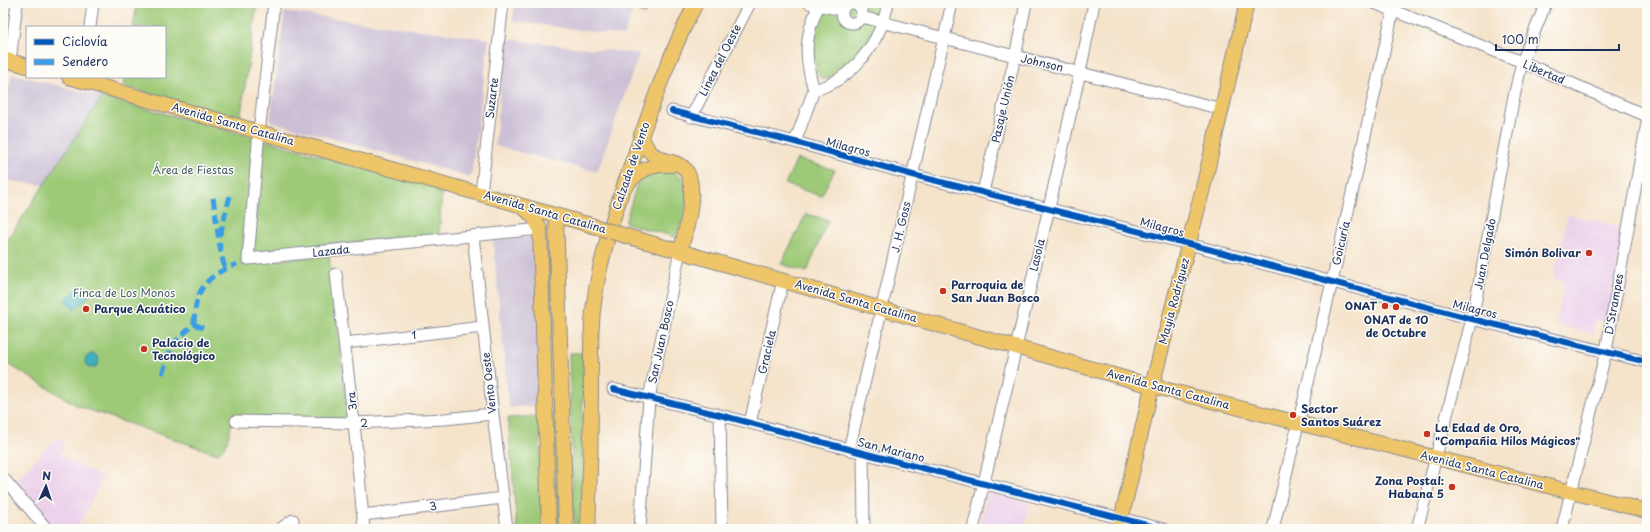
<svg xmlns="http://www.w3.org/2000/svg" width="1650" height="532" font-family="'Playpen Sans',sans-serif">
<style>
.built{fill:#ebd1eb}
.industrial{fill:#cbbfd5}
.green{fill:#9eca78;stroke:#5c7c6b}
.water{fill:#40b0bb;stroke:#2e708c}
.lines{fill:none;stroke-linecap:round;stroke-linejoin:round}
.minor-casing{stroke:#888994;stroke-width:13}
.major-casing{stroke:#888994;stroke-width:16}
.minor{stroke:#fff;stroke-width:11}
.major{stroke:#eec569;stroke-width:14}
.major-bridge-casing{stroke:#888994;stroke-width:16;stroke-linecap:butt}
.major-bridge{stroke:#eec569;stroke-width:14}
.quiet{stroke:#3b9de6;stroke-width:5;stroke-dasharray:10 5;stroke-linecap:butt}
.cycleway-casing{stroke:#fdfcf7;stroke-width:8}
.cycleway{stroke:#0057b8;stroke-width:6}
.poi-dot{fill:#c8321e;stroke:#fdfcf7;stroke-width:1.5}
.labels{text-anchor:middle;stroke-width:3;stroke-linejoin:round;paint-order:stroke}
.street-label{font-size:11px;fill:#1b2f5e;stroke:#fdfcf7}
.park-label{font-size:11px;fill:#425e66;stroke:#fdfcf7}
.poi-label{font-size:11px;font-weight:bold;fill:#1b2f5e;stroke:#fdfcf7;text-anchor:start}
</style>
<rect width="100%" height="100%" fill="#fdfcf7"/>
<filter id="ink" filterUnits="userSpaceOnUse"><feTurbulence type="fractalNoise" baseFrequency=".025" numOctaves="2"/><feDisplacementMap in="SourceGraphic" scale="8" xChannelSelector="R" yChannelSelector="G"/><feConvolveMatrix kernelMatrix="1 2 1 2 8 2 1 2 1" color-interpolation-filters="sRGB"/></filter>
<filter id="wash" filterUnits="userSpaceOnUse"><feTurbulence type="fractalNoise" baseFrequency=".012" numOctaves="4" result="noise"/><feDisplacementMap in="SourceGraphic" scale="16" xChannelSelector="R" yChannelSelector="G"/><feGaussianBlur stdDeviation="0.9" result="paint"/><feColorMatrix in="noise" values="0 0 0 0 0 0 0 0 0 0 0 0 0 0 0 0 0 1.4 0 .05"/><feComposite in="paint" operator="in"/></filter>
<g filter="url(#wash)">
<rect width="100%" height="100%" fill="#f5e3ca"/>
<path class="built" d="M 1568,214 L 1624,228 L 1606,323 L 1595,320 L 1593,333 L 1556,325 L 1564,281 L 1553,278 Z
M 57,437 L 65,443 L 60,455 L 103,478 L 77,529 L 54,529 L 14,482 Z
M 988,493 L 1030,503 L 1024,529 L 979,529 Z"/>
<path class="industrial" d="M 515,3 L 635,3 L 624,36 L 513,21 Z
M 285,12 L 489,39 L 471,177 L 270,121 Z
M 505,39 L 639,54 L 597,172 L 495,146 Z
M 13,74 L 102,97 L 44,185 L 3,180 L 3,103 Z
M 532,237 L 536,241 L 541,405 L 509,408 L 493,240 Z"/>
<path class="green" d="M 137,3 L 257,3 L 240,120 L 124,86 L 125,77 L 165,77 L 165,27 L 133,27 Z
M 825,3 L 883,3 C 882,15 875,30 870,41 C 866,49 831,81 823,79 C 812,76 813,35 815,26 C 817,18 822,10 825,3 Z
M 102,97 L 253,137 L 241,264 L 329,255 L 348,419 L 233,416 C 230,430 229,446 217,454 L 78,406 L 3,361 L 3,247 Z
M 263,140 L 442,188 L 439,234 L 253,252 Z
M 797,159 L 835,170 L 821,196 L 785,184 Z
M 671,171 C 676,173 680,175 683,180 C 691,191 683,227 675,237 L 625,223 L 637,184 L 647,174 Z
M 806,214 L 828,220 L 807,272 L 781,264 Z
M 551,246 L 562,529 L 557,529 L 549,254 Z
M 569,353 L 583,353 L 582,498 L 577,529 L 574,529 Z
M 539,416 L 543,529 L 517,529 L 508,418 Z"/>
<path class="water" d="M 81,286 L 90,296 L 73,310 L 65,300 Z
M85 361a7 7 0 1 1 14 0a7 7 0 1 1-14 0Z"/>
</g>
<g filter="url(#ink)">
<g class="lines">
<g class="minor-casing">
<path id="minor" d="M842 13a10 10 0 1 1 20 0a10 10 0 1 1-20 0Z
M 274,3 L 259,132 L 248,259 L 540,229
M 809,3 L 842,10
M 1374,3 L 1522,62 L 1647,116
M 643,4 L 643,3
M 862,17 L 1222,109
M 90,27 L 93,3
M 10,61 L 17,3
M 814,90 C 804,57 804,35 820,3
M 672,111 L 795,142 L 913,175 L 1189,244 L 1472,319 L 1647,362
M 691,117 L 750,3
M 795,142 L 814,90 C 853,80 881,41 888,3
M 983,192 L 1015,57 L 1026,3
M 481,193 L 503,3
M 473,236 L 493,414 L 507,529
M 336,274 L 354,423 L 364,529
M 345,343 L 483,327
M 613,389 L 720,415 L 863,453 L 1163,529
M 720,415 L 722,529
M 236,421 L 354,423 L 444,419 L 493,414
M 750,423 L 783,280
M 849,450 L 952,3
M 863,453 L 864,529
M 3,478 L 47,529
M 363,515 L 503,498
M 280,529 L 293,520
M 640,529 L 649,398 L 680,251
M 973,529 L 1049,208 L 1080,72 L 1094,3
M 1273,529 L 1332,282 L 1393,11 L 1396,3
M 1417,529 L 1472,319 L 1482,269 L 1513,101 L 1522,62 L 1546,3
M 1562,529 L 1606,351 L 1647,123"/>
</g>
<g class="major-casing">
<path id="major" d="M 3,59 L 27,66
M 69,77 L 259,132 L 587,224
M 641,135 C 647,151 651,156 668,161 C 673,162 679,164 683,167 C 700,182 686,232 680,251
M 626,186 C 637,171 652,163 671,165
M 523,207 L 533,216 L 540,229 L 549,529
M 556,216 L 566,529
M 626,236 L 1152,386 L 1647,511
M 588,529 C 590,484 591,438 591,393 C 591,366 590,339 593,311 C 599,258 616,207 634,157 C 652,105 670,52 696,3
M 1119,529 L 1152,386 L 1201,196 L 1247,3"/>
</g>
<use href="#minor" class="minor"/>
<use href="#major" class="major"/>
<g class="major-bridge-casing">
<path id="major-bridge" d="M 587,224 L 626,236"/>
</g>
<use href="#major-bridge" class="major-bridge"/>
<path class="quiet" d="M 213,198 C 217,221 218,246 225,268
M 220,235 L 231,192
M 194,324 L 203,328
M 162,374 L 173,344 L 194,324 C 195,290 205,276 237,264"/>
<g class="cycleway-casing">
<path id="cycleway" d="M 672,111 L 795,142 L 913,175 L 1189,244 L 1472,319 L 1647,362
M 613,389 L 720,415 L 863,453 L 1163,529"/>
</g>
<use href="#cycleway" class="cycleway"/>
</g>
</g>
<g class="poi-dot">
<circle cx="1589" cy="253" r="4"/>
<circle cx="943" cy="291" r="4"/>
<circle cx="1385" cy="306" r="4"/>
<circle cx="1396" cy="307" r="4"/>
<circle cx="86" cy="309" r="4"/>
<circle cx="144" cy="349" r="4"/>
<circle cx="1293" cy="415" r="4"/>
<circle cx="1427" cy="434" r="4"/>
<circle cx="1452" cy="487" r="4"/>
</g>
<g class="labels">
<g class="street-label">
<text transform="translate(720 60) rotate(-63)" y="4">Línea del Oeste</text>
<text transform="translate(1042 63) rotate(13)" y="4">Johnson</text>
<text transform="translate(1544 72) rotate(23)" y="4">Libertad</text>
<text transform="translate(492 98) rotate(-83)" y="4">Suzarte</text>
<text transform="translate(1003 109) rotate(-77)" y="4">Pasaje Unión</text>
<text transform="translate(233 124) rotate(16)" y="4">Avenida Santa Catalina</text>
<text transform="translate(848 147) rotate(15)" y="4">Milagros</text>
<text transform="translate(631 166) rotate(-71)" y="4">Calzada de Vento</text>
<text transform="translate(545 212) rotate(16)" y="4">Avenida Santa Catalina</text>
<text transform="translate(901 227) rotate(-77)" y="4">J. H. Goss</text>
<text transform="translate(1162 227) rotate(15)" y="4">Milagros</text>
<text transform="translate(1341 243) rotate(-77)" y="4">Goicuría</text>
<text transform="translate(331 251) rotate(-6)" y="4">Lazada</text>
<text transform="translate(1485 254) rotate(-79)" y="4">Juan Delgado</text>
<text transform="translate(1037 255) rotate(-76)" y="4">Lasola</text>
<text transform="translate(856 301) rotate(16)" y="4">Avenida Santa Catalina</text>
<text transform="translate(1174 301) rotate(-75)" y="4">Mayía Rodríguez</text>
<text transform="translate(1614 304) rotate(-80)" y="4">D'Strampes</text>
<text transform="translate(1475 309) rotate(14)" y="4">Milagros</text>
<text transform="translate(414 335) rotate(-7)" y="4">1</text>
<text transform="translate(661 342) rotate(-78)" y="4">San Juan Bosco</text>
<text transform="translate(767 352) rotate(-77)" y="4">Graciela</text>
<text transform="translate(489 383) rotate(-96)" y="4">Vento Oeste</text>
<text transform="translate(1168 389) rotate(15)" y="4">Avenida Santa Catalina</text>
<text transform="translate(352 401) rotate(-96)" y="4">3ra</text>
<text transform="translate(364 423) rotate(-3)" y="4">2</text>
<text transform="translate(891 450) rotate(14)" y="4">San Mariano</text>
<text transform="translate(1482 470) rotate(14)" y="4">Avenida Santa Catalina</text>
<text transform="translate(433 506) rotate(-7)" y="4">3</text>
</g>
<g class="park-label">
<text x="193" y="174">Área de Fiestas</text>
<text x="124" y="297">Finca de Los Monos</text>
</g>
<g class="poi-label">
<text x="1581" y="257" text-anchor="end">Simón Bolivar</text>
<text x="951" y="289">Parroquia de<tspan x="951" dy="13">San Juan Bosco</tspan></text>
<text x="1377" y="310" text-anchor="end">ONAT</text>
<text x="94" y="313">Parque Acuático</text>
<text x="1396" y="324" text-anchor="middle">ONAT de 10<tspan x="1396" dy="13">de Octubre</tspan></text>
<text x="152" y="347">Palacio de<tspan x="152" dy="13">Tecnológico</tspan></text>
<text x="1301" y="413">Sector<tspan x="1301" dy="13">Santos Suárez</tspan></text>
<text x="1435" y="432">La Edad de Oro,<tspan x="1435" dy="13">"Compañia Hilos Mágicos"</tspan></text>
<text x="1444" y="485" text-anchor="end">Zona Postal:<tspan x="1444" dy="13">Habana 5</tspan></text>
</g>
</g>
<rect width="1650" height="532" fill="none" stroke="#fdfcf7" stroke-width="16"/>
<rect x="26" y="26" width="140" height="52" fill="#fdfcf7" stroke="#a3aaba"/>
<rect x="34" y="39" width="20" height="6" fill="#0057b8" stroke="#a3aaba"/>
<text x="62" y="46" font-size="12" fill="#1b2f5e">Ciclovía</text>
<rect x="34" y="59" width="20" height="6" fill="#3b9de6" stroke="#a3aaba"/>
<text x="62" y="66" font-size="12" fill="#1b2f5e">Sendero</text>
<g transform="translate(46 486) rotate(3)" stroke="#fdfcf7" stroke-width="3" paint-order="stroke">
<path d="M0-3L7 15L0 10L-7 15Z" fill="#1b2f5e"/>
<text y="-6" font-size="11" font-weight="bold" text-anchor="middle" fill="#1b2f5e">N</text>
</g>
<path d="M1496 44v6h123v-6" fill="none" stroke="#1b2f5e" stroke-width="2"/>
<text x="1502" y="44" font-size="12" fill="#1b2f5e" stroke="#fdfcf7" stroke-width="3" paint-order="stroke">100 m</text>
</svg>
